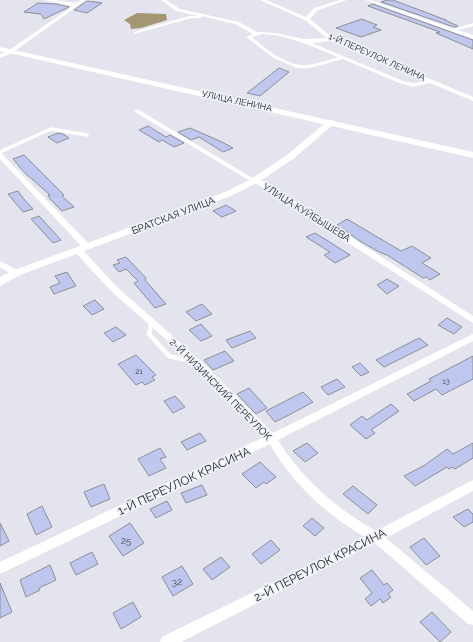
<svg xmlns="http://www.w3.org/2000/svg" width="473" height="642" font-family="Raleway,sans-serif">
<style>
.water{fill:#a29770}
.building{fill:#c0c7ee;stroke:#8d8f96}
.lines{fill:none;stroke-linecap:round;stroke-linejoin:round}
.service-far1{stroke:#fff;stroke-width:3.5}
.service{stroke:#fff;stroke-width:4.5}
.minor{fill:#fff;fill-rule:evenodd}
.tertiary{fill:#fff;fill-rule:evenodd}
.secondary{fill:#fff;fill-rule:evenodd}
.labels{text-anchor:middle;stroke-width:3.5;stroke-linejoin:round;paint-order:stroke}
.number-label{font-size:8px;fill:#454854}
.far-street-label{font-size:9px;fill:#1c1d20;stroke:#f0f2fa}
.street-label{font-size:10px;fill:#1c1d20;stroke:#f0f2fa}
.near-number-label{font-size:10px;fill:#454854}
.near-street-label{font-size:12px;fill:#1c1d20;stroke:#f0f2fa}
</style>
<rect width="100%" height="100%" fill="#e3e4ed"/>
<path class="water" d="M 137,13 L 166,14 L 167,20 L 141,28 L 131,29 L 130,24 L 124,20 Z"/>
<path class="building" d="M 387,0 L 393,0 L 446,20 L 445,20 L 458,26 L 454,27 L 381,2 Z
M 87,1 L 102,3 L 87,13 L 74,10 Z
M 38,3 L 56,4 L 69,7 L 44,19 L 41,14 L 24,12 Z
M 373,4 L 473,40 L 473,49 L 436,33 L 440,32 L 368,6 Z
M 362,19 L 377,25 L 373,27 L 381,30 L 361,37 L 336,28 Z
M 279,68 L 289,72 L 260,96 L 247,93 Z
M 148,126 L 166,137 L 170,135 L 184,143 L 174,147 L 162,140 L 159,142 L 139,130 Z
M 190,128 L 222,142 L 233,148 L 223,152 L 199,137 L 191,140 L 178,132 Z
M 58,133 L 63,134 L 69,138 L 57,143 L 48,137 Z
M 24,155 L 64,195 L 62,196 L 74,207 L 62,211 L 50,199 L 48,195 L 50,195 L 24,172 L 13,159 Z
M 18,191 L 23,198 L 33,209 L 23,212 L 8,194 Z
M 226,205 L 236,211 L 222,217 L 213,211 Z
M 39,216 L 61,240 L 53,243 L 31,219 Z
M 347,219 L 401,251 L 412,246 L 431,258 L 422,263 L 440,274 L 430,280 L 426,277 L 423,278 L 387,255 L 379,252 L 360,241 L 337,225 Z
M 315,233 L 328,241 L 350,255 L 335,263 L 324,255 L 330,252 L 306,237 Z
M 126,257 L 146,278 L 145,280 L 166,304 L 155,308 L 134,283 L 138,281 L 126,269 L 119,272 L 113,265 L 120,263 L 117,260 Z
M 67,272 L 76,286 L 54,294 L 50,287 L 60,283 L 55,276 Z
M 387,279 L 399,286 L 387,294 L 377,285 Z
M 95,300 L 104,309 L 92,315 L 83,306 Z
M 202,304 L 212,314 L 196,321 L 186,312 Z
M 447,318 L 462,327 L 454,334 L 438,325 Z
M 201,324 L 212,336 L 201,341 L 189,330 Z
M 116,327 L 126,335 L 113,342 L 104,333 Z
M 250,331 L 256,338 L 232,348 L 226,340 Z
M 419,338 L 428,345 L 384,367 L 376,360 Z
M 225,351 L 234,361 L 213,370 L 204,360 Z
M 136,355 L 156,375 L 152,377 L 155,380 L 145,385 L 142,382 L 136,385 L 118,364 Z
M 473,356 L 473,379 L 442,395 L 436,389 L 414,401 L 407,394 L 431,381 L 429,379 Z
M 360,363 L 369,372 L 361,376 L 352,367 Z
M 337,379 L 345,387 L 328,395 L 321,387 Z
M 249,388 L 267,408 L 256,414 L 237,394 Z
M 303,392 L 313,402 L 289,415 L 275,422 L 266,411 Z
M 175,396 L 185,407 L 173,413 L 164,401 Z
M 391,404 L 399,411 L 371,430 L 375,433 L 366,439 L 350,425 L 362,416 L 367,420 Z
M 200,433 L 206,441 L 187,450 L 181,442 Z
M 307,443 L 318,453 L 305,462 L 293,451 Z
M 473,443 L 473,458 L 455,469 L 452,467 L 449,469 L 447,467 L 415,486 L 404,476 L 425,465 L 447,449 L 453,454 Z
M 160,448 L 166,457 L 160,459 L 166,468 L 149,476 L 138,459 Z
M 260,462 L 276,477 L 266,484 L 264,482 L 256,488 L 242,474 Z
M 104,484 L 110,499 L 91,507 L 84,492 Z
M 202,485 L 207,495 L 186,503 L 181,493 Z
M 353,486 L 377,505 L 368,514 L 343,494 Z
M 167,501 L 172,510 L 156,518 L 150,509 Z
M 42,506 L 52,527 L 36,535 L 27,514 Z
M 468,509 L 473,514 L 473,522 L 464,527 L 453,517 Z
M 312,518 L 324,528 L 315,536 L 303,526 Z
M 0,523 L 9,541 L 0,546 Z
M 130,523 L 144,543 L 123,556 L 109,536 Z
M 424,538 L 440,556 L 426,565 L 410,547 Z
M 271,540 L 280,550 L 261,564 L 252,554 Z
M 92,552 L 98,564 L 76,575 L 70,563 Z
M 221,557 L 230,567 L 212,580 L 203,569 Z
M 50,565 L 56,580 L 39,588 L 40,590 L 26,597 L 20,580 Z
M 182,566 L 193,584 L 173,596 L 162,577 Z
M 372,570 L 384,585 L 387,583 L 393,590 L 388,594 L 391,597 L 383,603 L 380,599 L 371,606 L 365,599 L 372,593 L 360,578 Z
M 0,583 L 12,612 L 0,618 Z
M 133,602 L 141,617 L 121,629 L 113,613 Z
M 432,612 L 451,632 L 440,642 L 420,622 Z"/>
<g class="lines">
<path class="service-far1" d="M 0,152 L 51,129 L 87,135"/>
<path class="service" d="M 152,321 L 149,334 L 169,356 L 196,362"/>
<path class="minor" d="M 43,0 L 54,0 L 76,3 L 81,0 L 86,0 L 12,53 L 0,58 L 0,54 L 8,51 L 73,6 Z
M 161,0 L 166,0 L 180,9 L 239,22 L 257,32 L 276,33 L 303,39 L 327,38 L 305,20 L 260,0 L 266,0 L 306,17 L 314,8 L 340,0 L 347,0 L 318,10 L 310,19 L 333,38 L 473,97 L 473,101 L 430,83 L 413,87 L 399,83 L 343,59 L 310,68 L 297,68 L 274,58 L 246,37 L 253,34 L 235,24 L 201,16 L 201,18 L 191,18 L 134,34 L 134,32 L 189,16 L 197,16 L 176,11 ZM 262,34 C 289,35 313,47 338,57 C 328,60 317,64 307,65 C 288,67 266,49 252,37 ZM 331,41 L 425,81 L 413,83 L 403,81 L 312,43 Z
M 365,0 L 371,0 L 454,29 L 473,23 L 473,26 L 458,30 L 473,35 L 473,39 Z
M 135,110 L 139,110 L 256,180 L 264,181 L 473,316 L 473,323 L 258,185 L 252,182 L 135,112 Z
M 0,153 L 2,154 L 89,244 L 90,246 L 89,248 L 83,248 L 0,159 Z
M 75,248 L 81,248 L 117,287 L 200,360 L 273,433 L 473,334 L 473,341 L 278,440 C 301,478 337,509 376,531 L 473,480 L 473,491 L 386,538 L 473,611 L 473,625 L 468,624 L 375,543 L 181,642 L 160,642 L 162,637 L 365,537 C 326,515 291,482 270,444 L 0,574 L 0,562 L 264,437 L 194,364 L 111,291 L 75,252 L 74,250 Z
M 0,261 L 19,271 L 20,273 L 19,275 L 13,275 L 0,267 Z"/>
<path class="tertiary" d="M 329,120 L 332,120 L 336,122 L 293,159 L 257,183 L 231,196 L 20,275 L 0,286 L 0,277 L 12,271 L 225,192 L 251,179 L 287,155 Z"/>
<path class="secondary" d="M 0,47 L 473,152 L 473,158 L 0,51 Z"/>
</g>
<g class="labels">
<g class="number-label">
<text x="139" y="374">21</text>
<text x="446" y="384">13</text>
</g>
<g class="far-street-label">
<text transform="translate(377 57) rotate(24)" y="3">1-Й ПЕРЕУЛОК ЛЕНИНА</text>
<text transform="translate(237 101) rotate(12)" y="3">УЛИЦА ЛЕНИНА</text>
</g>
<g class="street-label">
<text transform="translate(307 212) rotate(32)" y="4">УЛИЦА КУЙБЫШЕВА</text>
<text transform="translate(173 215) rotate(-21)" y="4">БРАТСКАЯ УЛИЦА</text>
<text transform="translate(221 389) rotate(45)" y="4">2-Й НИЗИНСКИЙ ПЕРЕУЛОК</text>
</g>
<g class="near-number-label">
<text x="126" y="544">25</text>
<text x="177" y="585">32</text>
</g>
<g class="near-street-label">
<text transform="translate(184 481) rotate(-25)" y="4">1-Й ПЕРЕУЛОК КРАСИНА</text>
<text transform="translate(320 565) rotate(-27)" y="4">2-Й ПЕРЕУЛОК КРАСИНА</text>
</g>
</g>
</svg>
